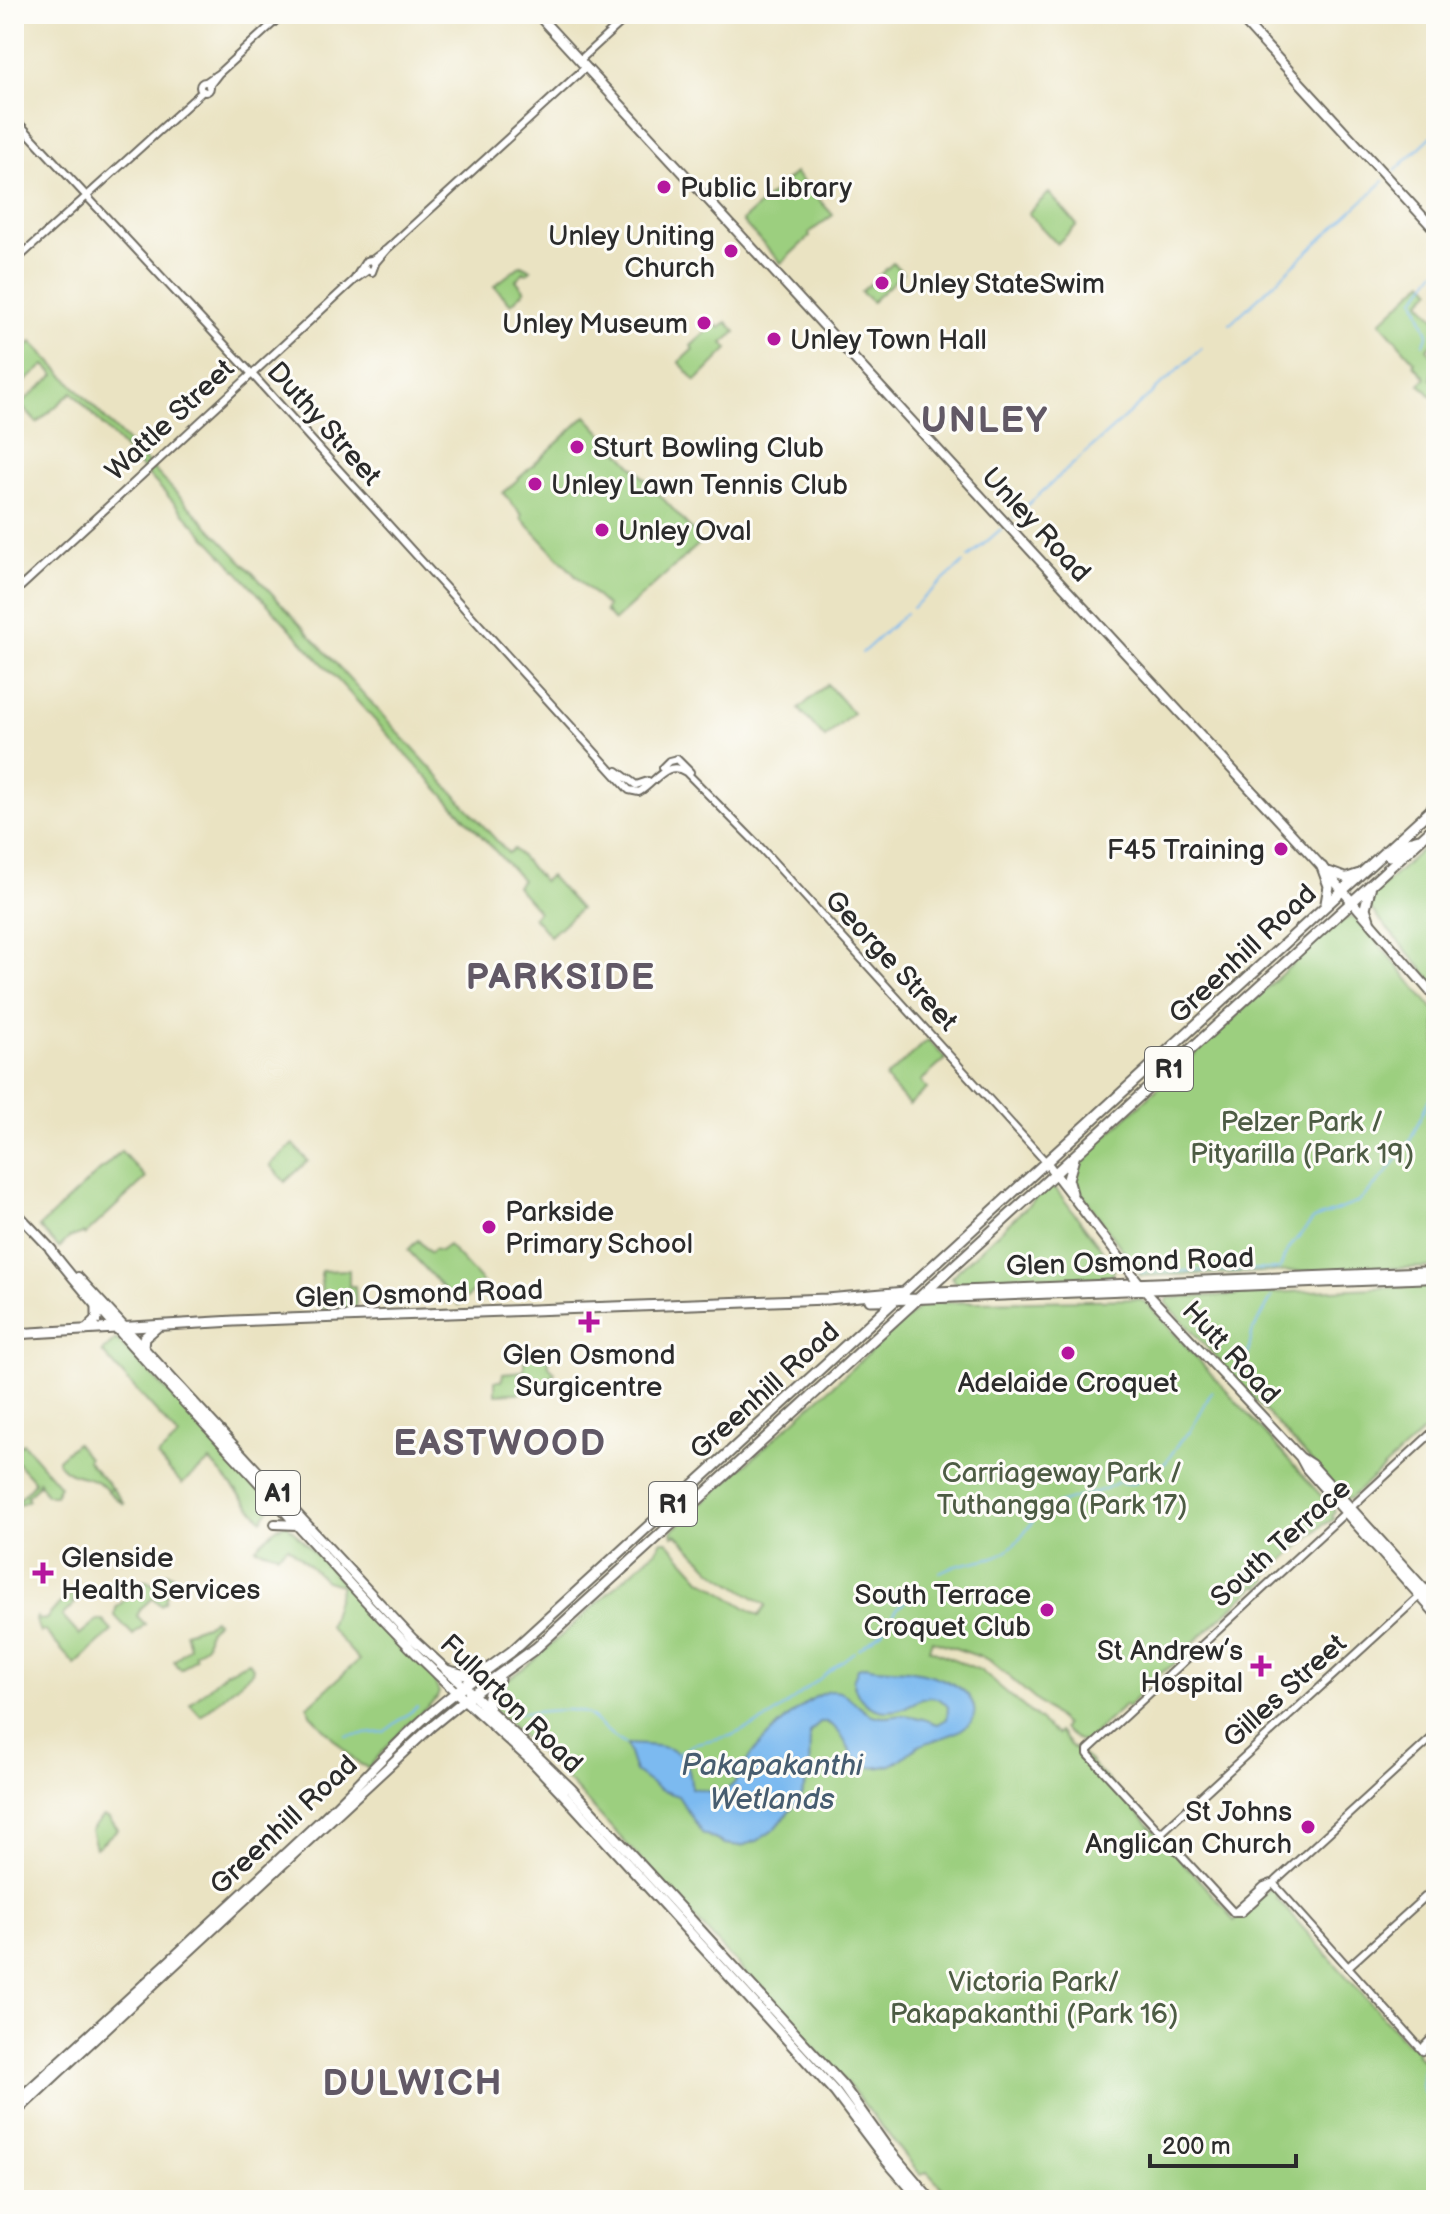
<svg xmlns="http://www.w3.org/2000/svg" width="1450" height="2214" font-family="'Balsamiq Sans',sans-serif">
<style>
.green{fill:#9ccf7f;stroke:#647d55;stroke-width:2}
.water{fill:#7cbaf0;stroke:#54728e;stroke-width:2}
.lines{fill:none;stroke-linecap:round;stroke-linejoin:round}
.stream{stroke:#7cbaf0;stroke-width:2}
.minor-casing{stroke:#6e6b60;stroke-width:10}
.major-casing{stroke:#6e6b60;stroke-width:12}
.highway-casing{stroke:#6e6b60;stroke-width:13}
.minor{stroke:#fff;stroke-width:6}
.major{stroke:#fff;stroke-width:8}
.highway{stroke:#fff;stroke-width:9}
.poi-dot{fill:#b5179e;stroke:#fdfcf7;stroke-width:3}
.labels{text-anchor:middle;stroke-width:6;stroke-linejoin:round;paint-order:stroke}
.shield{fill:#fdfcf7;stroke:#6a6a68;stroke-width:2}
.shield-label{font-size:26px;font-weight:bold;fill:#2b2b2b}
.poi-label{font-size:28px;fill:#2b2b2b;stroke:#fdfcf7;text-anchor:start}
.street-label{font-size:28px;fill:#2b2b2b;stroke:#fdfcf7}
.park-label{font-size:28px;fill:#4d5c44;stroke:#fdfcf7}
.water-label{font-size:30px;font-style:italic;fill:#475d70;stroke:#fdfcf7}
.district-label{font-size:36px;font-weight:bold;letter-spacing:2px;fill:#625966;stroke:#fdfcf7}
</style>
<rect width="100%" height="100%" fill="#fdfcf7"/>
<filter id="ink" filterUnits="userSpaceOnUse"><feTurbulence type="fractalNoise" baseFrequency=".0125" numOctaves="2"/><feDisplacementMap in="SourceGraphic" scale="16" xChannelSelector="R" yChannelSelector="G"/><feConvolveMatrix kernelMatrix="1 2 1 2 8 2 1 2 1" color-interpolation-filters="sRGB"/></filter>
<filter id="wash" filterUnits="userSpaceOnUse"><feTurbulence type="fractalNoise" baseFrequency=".006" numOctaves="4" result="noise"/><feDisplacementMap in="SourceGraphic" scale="32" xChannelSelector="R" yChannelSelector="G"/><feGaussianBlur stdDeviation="1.8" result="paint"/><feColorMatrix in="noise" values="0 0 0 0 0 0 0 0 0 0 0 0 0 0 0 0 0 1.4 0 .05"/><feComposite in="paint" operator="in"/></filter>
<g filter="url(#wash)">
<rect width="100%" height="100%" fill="#eae3c2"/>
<path class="green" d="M 795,173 L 833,215 L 809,233 L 810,236 L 781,263 L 742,221 Z
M 1049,193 L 1077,225 L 1057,244 L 1028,213 Z
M 893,263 L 903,273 L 872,302 L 861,292 Z
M 521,265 L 531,270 L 526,274 L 524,272 L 516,280 L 525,291 L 511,304 L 494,286 Z
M 1424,281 L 1432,290 L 1420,302 L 1436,319 L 1436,341 L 1427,349 L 1436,359 L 1431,379 L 1436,384 L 1436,401 L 1420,384 L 1426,378 L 1413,364 L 1415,362 L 1380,322 Z
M 727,322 L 736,332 L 723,343 L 728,349 L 696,381 L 679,362 L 693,349 L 691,346 L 715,324 L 720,328 Z
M 32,342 L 267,588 L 508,853 L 514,849 L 543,881 L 550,876 L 580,909 L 550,936 L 533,917 L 538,911 L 516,886 L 522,880 L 72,392 L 37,423 L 20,404 L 55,375 L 45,365 L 14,391 L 14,358 Z
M 586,416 L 696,534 L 698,545 L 614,621 L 605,611 L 607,606 L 585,586 L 521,518 L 522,515 L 503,493 Z
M 827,684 L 853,713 L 825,738 L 799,709 Z
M 1436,836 L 1436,985 L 1368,906 L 1370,898 Z
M 1352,917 L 1361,923 L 1436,1012 L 1436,1267 L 1141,1276 L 1074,1182 L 1078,1162 L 1339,921 Z
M 928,1040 L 946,1059 L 921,1081 L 927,1089 L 909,1105 L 885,1078 Z
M 293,1144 L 308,1161 L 285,1182 L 270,1165 Z
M 121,1151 L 146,1178 L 85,1235 L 83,1233 L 69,1238 L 59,1248 L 39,1227 Z
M 1049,1186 L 1056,1189 L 1115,1267 L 1112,1277 L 958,1286 L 951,1277 Z
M 418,1240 L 430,1253 L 434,1249 L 440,1251 L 448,1245 L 483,1283 L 459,1305 L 408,1250 Z
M 349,1270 L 349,1286 L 355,1286 L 356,1308 L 322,1309 L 321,1271 Z
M 1436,1285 L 1436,1420 L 1350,1499 L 1345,1498 L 1166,1303 L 1168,1298 Z
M 1139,1299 L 1148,1304 L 1335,1511 L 1332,1515 L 1335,1519 L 1323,1525 L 1266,1576 L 1268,1580 L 1260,1587 L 1257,1585 L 1181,1654 L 1183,1657 C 1175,1664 1169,1668 1161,1673 C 1147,1680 1138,1696 1128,1708 L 1125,1705 L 1094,1734 L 1096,1737 C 1082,1746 1074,1738 1063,1729 L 1065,1725 L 989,1660 L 932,1640 L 929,1649 L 980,1670 L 1057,1735 L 1059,1732 L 1070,1745 L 1089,1760 L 1226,1909 L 1234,1921 L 1271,1889 L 1278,1895 L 1277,1899 L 1407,2044 L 1411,2043 L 1418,2051 L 1416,2053 L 1421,2059 L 1436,2046 L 1436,2197 L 1432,2200 L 953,2200 L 927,2172 L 920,2174 L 851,2088 L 573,1786 L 492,1707 L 491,1693 L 496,1688 L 532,1662 L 656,1550 L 662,1541 L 667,1541 L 701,1579 L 759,1616 L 766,1605 L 713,1571 L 676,1534 L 673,1536 L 672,1531 L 924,1303 Z
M 116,1339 L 188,1412 L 273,1504 L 262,1520 L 210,1461 L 182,1484 L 157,1457 L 179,1437 L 102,1352 Z
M 547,1354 L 549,1366 L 555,1373 L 534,1392 L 495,1394 L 495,1381 L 502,1381 L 503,1373 L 524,1371 L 524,1355 Z
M 23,1443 L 60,1486 L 55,1495 L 46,1495 L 38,1480 L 38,1486 L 27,1496 L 29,1500 L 14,1507 L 14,1497 L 19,1500 L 35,1482 L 14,1459 L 14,1450 Z
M 76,1443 L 88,1458 L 87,1461 L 110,1486 L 110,1490 L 112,1488 L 124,1504 C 113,1498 109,1491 99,1483 C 85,1473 74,1481 58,1463 L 58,1459 Z
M 287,1524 L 433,1678 L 439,1692 L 437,1698 L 405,1727 L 368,1768 L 356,1762 L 310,1714 L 308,1706 L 359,1660 L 329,1627 L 341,1585 L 326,1581 L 288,1546 L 278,1554 L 255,1548 L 276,1528 Z
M 167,1572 L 176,1578 L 168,1588 L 165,1602 L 160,1605 L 153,1598 L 141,1608 L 137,1616 L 145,1624 L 133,1635 L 115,1616 L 116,1608 L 145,1580 L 154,1585 Z
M 77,1590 L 76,1598 L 72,1602 L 74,1604 L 62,1616 L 79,1635 L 97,1620 L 102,1620 L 112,1631 L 75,1665 L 44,1630 L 40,1633 L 36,1620 L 37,1617 L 40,1620 L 46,1619 L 59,1604 Z
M 214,1619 L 216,1622 L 208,1631 L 206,1645 L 194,1654 L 196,1657 L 181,1670 L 174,1661 L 189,1647 L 185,1632 L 205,1625 Z
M 248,1662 L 253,1667 L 252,1672 L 201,1716 L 190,1704 L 226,1672 Z
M 102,1817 L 108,1818 L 118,1829 L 96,1848 L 91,1830 Z"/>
<path class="water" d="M 864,1666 C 881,1670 893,1668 908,1670 C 932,1674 980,1686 974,1718 C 961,1736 938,1737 919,1746 C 907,1752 901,1763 887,1766 C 879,1768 869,1768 862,1764 C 846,1756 848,1733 826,1722 L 820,1722 L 810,1733 L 809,1776 L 799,1800 L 775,1829 L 757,1841 L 741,1846 L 724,1844 L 702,1833 L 678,1796 L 660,1790 L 635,1772 L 626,1744 C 661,1746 691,1743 691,1788 C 702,1789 713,1795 726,1789 C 738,1785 743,1766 751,1755 C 763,1739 812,1692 831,1691 C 850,1690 856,1709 872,1715 C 883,1719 892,1716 902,1715 C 915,1715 926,1720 938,1724 L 947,1719 L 948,1707 C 944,1701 940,1698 932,1697 C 921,1697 911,1705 901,1709 C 878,1716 857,1704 853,1680 L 858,1668 Z"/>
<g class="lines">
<path class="stream" d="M 1395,171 L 1436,132
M 1230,324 L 1384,181
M 1424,344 L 1428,334 L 1415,299 L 1436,271
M 1435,398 L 1436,401
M 1013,518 L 1202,348
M 968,558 L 1001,529
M 912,608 L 963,563
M 862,653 L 906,613
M 1141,1272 L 1280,1269 L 1284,1257 L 1293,1243 L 1314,1219 L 1359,1202 L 1384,1176 L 1407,1147 L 1436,1084
M 1240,1371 L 1247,1360 L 1252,1333 L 1272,1297
M 1056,1504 C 1077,1496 1100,1494 1118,1482 L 1131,1484 L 1154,1473 L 1166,1462 L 1182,1439 L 1190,1432 L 1212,1391
M 940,1572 C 960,1560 990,1563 1006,1551 C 1020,1542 1029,1526 1039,1513
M 859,1649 L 882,1632 L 897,1609 L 909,1597
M 515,1713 C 534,1714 575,1704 590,1716 C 603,1726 611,1737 625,1744
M 346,1736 L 384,1732 L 417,1707
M 677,1754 L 696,1743 L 730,1736 L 768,1719 L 854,1652
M 1426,2062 C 1418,2084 1422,2094 1436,2112"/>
</g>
</g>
<g filter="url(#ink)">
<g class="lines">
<g class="minor-casing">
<path id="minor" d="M 580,60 L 630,14
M 219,73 L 283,14
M 206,82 L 219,73 L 209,86
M200 87a5 5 0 1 1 10 0a5 5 0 1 1-10 0Z
M 14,118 L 251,373 L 629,790 L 639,792 C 655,783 666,759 686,772 L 761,848 L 1046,1162
M 387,249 L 586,67
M 372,260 L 387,249 L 375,263
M 14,262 L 203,91
M 364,268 L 372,272 L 375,264 L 371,260 L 366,261 L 354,280 L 367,271
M 14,593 L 354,280
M 662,768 L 669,761 L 677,759 L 690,772
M 617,771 L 636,785 L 648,781
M 1161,1833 L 1436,1581
M 1273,1883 L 1423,2051
M 1234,1913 L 1088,1754 L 1088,1750 L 1436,1429
M 1234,1913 L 1241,1913 L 1436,1734
M 1234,1913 L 1264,1886 L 1272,1883
M 1348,1967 L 1436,1887
M 1423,2051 L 1425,2045 L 1436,2034
M 1423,2051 L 1436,2042"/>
</g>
<g class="major-casing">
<path id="major" d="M 537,14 L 1322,867 L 1436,998
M 1237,14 L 1436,231
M 1330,872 L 1346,878 L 1358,874
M 1046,1162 L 1146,1292 L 1300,1457 L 1306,1468 L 1436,1614
M 14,1210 L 52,1250
M 78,1277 L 413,1639 L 464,1686
M 925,1292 L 1436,1271
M 917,1299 L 1436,1278
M 1300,1457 L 1311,1464 L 1436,1602
M 275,1524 L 297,1525
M 14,2103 C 117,2010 218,1916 319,1822 C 365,1779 406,1730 456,1692 C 382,1624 316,1545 248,1471 C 181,1398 111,1327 50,1249
M 14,2114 L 431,1727 L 464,1700"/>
</g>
<g class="highway-casing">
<path id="highway" d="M 1385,851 L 1389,856 L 1393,855 L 1408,842 L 1419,839
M 1322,867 L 1329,886 L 1326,903
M 1369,920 L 1365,908 L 1371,885
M 1072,1193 L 1068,1179 L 1074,1158
M 870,1300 L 917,1299
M 86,1330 L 97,1319 L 97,1307
M 14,1334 L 234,1321 L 827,1299 L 905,1292
M 143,1347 L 144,1338 L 158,1326
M 446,1670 L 465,1675 L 478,1674
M 469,1691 L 571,1789 L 843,2086 L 887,2148 L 931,2200
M 464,1700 L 536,1648 L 1436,825
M 489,1708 C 484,1696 492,1688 499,1679
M 921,2200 L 887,2161 L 835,2092 L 567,1798 L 533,1762 L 456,1692 L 511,1652 L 1436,805"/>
</g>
<use href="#minor" class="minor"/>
<use href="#major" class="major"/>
<use href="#highway" class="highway"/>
</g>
</g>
<g class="poi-dot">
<circle cx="664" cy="187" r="8"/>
<circle cx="731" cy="251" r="8"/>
<circle cx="882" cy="283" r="8"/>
<circle cx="704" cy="323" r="8"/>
<circle cx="774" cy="339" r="8"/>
<circle cx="577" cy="447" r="8"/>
<circle cx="535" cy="484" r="8"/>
<circle cx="602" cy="530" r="8"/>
<circle cx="1281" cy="849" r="8"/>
<circle cx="489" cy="1227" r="8"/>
<path d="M585 1310h8v8h8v8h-8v8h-8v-8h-8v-8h8z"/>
<circle cx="1068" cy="1353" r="8"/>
<path d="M39 1561h8v8h8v8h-8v8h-8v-8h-8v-8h8z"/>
<circle cx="1047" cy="1610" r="8"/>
<path d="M1257 1654h8v8h8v8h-8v8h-8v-8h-8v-8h8z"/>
<circle cx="1308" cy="1827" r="8"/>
</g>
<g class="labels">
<g class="shield">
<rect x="1145" y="1047" width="48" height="44" rx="6"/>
<rect x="256" y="1471" width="44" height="44" rx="6"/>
<rect x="649" y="1482" width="48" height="44" rx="6"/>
</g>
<g class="shield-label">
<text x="1169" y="1078">R1</text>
<text x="278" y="1502">A1</text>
<text x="673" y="1513">R1</text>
</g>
<g class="poi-label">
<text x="680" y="197">Public Library</text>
<text x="715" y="245" text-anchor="end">Unley Uniting<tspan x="715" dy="32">Church</tspan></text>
<text x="898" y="293">Unley StateSwim</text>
<text x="688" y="333" text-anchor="end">Unley Museum</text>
<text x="790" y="349">Unley Town Hall</text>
<text x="593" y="457">Sturt Bowling Club</text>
<text x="551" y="494">Unley Lawn Tennis Club</text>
<text x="618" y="540">Unley Oval</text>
<text x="1265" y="859" text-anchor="end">F45 Training</text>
<text x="505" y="1221">Parkside<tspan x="505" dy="32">Primary School</tspan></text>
<text x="589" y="1364" text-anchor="middle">Glen Osmond<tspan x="589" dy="32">Surgicentre</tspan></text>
<text x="1068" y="1392" text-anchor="middle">Adelaide Croquet</text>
<text x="61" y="1567">Glenside<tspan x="61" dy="32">Health Services</tspan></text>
<text x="1031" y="1604" text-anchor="end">South Terrace<tspan x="1031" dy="32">Croquet Club</tspan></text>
<text x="1243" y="1660" text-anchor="end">St Andrew’s<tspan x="1243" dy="32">Hospital</tspan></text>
<text x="1292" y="1821" text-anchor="end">St Johns<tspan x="1292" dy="32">Anglican Church</tspan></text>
</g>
<g class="street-label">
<text transform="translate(169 419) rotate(-43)" y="10">Wattle Street</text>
<text transform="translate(325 423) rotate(48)" y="10">Duthy Street</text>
<text transform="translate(1037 524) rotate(47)" y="10">Unley Road</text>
<text transform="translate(1242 953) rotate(-43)" y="10">Greenhill Road</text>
<text transform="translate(892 960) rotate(47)" y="10">George Street</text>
<text transform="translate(1130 1261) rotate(-2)" y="10">Glen Osmond Road</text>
<text transform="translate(419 1293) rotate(-2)" y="10">Glen Osmond Road</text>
<text transform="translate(1232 1352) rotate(47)" y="10">Hutt Road</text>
<text transform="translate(764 1390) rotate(-42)" y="10">Greenhill Road</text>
<text transform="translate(1280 1542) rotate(-42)" y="10">South Terrace</text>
<text transform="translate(1284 1690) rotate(-42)" y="10">Gilles Street</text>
<text transform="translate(512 1703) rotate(44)" y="10">Fullarton Road</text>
<text transform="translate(283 1824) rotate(-43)" y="10">Greenhill Road</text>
</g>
<g class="park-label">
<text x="1302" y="1131">Pelzer Park /<tspan x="1302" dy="32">Pityarilla (Park 19)</tspan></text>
<text x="1062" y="1482">Carriageway Park /<tspan x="1062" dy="32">Tuthangga (Park 17)</tspan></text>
<text x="1034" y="1991">Victoria Park/<tspan x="1034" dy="32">Pakapakanthi (Park 16)</tspan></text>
</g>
<g class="water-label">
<text x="772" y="1775">Pakapakanthi<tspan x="772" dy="34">Wetlands</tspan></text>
</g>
<g class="district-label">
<text x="985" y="432">UNLEY</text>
<text x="561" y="989">PARKSIDE</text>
<text x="500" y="1455">EASTWOOD</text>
<text x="413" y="2095">DULWICH</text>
</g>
</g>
<rect width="1450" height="2214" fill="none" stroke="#fdfcf7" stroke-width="48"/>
<path d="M1150 2154v12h146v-12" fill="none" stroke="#2b2b2b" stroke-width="4"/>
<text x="1162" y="2154" font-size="24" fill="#2b2b2b" stroke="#fdfcf7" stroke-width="6" paint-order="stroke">200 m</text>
</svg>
